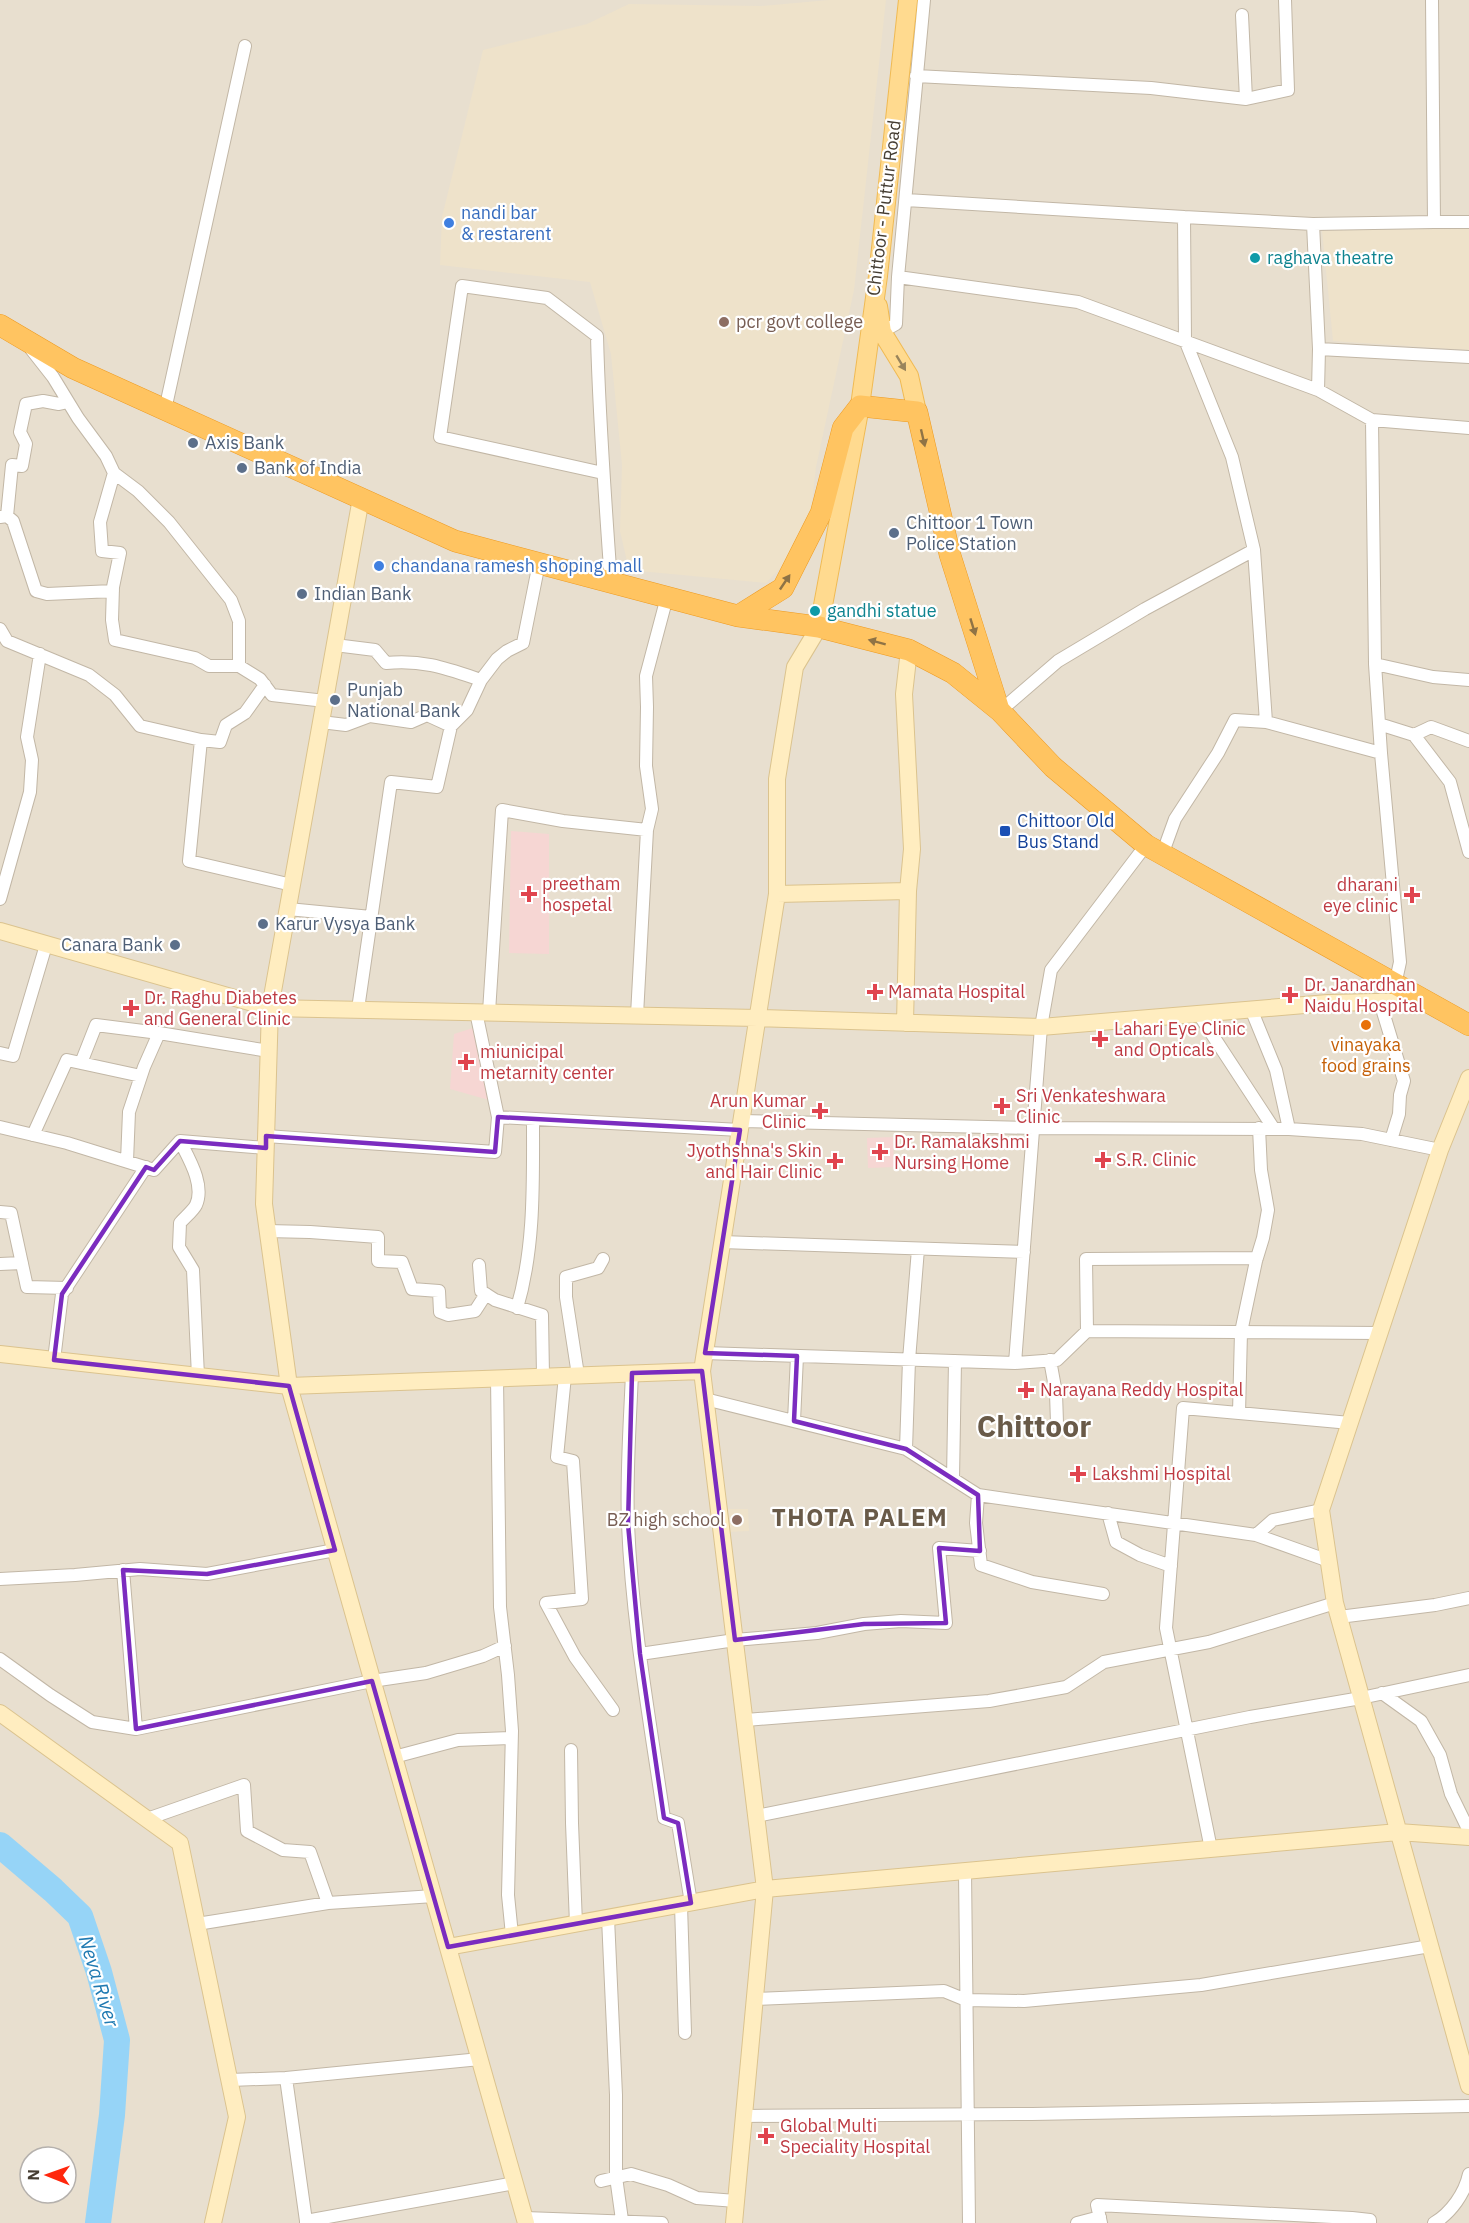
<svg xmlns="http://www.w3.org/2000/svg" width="1469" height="2223" font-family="'IBM Plex Sans',sans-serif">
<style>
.residential{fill:#e8dfcf;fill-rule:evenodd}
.education{fill:#eee2ca}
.medical{fill:#f6d6d3}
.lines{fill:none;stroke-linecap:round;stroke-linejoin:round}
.river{stroke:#96d4f7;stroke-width:26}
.street-casing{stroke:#c2b7a6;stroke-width:14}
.secondary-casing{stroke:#dbc38e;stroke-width:18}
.primary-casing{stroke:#f0ba53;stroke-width:20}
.highway-casing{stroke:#ed9a21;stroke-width:22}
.street{stroke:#fff;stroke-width:12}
.secondary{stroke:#ffedc0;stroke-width:16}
.primary{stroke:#ffda8f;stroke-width:18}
.highway{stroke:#ffc461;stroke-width:21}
.oneway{fill:#99845c}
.oneway2{fill:#8f7345}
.marked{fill:none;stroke:#7b2cbf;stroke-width:4.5;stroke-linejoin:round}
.shop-dot{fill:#3f7fe0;stroke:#fff;stroke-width:2}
.culture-dot{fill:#0f9aa8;stroke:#fff;stroke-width:2}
.education-dot{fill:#8d6e63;stroke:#fff;stroke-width:2}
.service-dot{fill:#5c6f8a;stroke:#fff;stroke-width:2}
.transit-dot{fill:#1a4fb4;stroke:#fff;stroke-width:2}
.health-dot{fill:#e0444e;stroke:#fff;stroke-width:2}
.food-dot{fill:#e8710a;stroke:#fff;stroke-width:2}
.labels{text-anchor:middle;stroke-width:4.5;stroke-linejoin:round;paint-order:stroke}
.street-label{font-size:18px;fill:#453d32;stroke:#fff}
.shop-label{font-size:18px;fill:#366cbe;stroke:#fff;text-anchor:start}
.culture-label{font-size:18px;fill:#0d838f;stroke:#fff;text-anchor:start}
.education-label{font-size:18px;fill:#785e54;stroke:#fff;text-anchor:start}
.service-label{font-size:18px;fill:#4e5e75;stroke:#fff;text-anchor:start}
.transit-label{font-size:18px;fill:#164399;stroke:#fff;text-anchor:start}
.health-label{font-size:18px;fill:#be3a42;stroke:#fff;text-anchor:start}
.food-label{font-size:18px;fill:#c56008;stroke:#fff}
.water-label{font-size:20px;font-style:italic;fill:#207ab2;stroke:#fff}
.district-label{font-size:24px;font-weight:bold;letter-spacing:1.5px;fill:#695a48;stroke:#fff}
.town-label{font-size:30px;font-weight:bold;fill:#695a48;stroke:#fff}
</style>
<rect width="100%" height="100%" fill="#f3ede2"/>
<path class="residential" d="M 0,0 L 1469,0 L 1469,2223 L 0,2223 ZM 30,2157 L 66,2157 L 66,2193 L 30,2193 Z"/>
<path class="education" d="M 829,0 L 886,0 L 854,290 L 816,467 L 808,539 L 766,583 L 629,570 L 620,531 L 622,465 L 611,354 L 590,282 L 440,265 L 442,217 L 483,50 L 587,24 L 629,4 L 761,6 Z
M 1469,229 L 1469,350 L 1333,341 L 1322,230 Z
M 726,1509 L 748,1509 L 749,1531 L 726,1532 Z"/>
<path class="medical" d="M 511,831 L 549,834 L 549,954 L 509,953 Z
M 473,1028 L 489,1100 L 450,1089 L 454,1034 Z
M 893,1137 L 894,1167 L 868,1168 L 867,1138 Z"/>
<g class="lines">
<path class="river" d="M 0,1845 L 53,1890 L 80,1916 L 99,1972 L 117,2040 L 112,2115 L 98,2223"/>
<g class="street-casing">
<path id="street" d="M 1432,0 L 1434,222 L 1469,222
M 916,76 L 1151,88 L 1246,99 L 1242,15
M 1246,99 L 1288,90 L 1285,0
M 906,200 L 1184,217
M 898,277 L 924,0
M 878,334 L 896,324 L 898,277 L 1078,302 L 1318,390
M 31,349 L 53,377 L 78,418 L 106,456 L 114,473 L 138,491 L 169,522 L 231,600 L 239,621 L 239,666 L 260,679 L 272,695 L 325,701
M 1319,349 L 1469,357
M 165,410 L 245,46
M 1372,420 L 1318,390 L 1319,349 L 1313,224 L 1434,222
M 1469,428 L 1372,420 L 1375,664 L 1433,677 L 1469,680
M 114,473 L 100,522 L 102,551 L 120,553 L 113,587 L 112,620 L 115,640 L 195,658 L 209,666 L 239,666
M 603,473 L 440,437 L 462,286 L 547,298 L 597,336 C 599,418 605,500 611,582
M 7,516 L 13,521 L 36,591 L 47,594 L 113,591
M 0,517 L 7,516 L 12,465 L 22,466 L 26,444 L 20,432 L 26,404 L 43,401 L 59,404 L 68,402
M 1254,550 L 1266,722 L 1381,753 L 1400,962 L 1395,985
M 0,629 L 7,641 L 89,675 L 115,695 L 140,726 L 201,740
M 335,645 L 375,650 L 386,663 C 422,659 448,669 481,680
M 1375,664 L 1381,753
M 265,685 L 245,713 L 226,725 L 220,742 L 201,740 L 189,861 L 292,885
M 1000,711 L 1058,661 L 1145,609 L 1254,550 L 1232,457 L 1185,340 L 1184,217 L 1313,224
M 321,722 L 346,725 L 370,716 L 411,722 L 427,715 L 451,726
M 1379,724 L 1414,735 L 1450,782 L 1469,852
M 1414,735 L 1431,727 L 1469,741
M 1162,855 L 1175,819 L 1218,753 L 1235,720 L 1266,722
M 0,899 L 30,792 L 32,760 L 27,737 L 40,654
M 288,909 L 371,917
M 1380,1002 L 1404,1081 L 1400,1095 L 1399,1114 L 1391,1140
M 358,1009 L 391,782 L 437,787 L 451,726 L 467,710 L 481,680 L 497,659 L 507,651 L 523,643 L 539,563
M 1251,1009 L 1276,1070 L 1289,1129
M 476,1012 L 498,1117
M 489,1012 L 502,810 L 563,821 L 647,830 L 652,809 L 646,766 L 647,707 L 646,676 L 667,597
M 1198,1013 L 1274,1129
M 637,1015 L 647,830
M 0,1053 L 13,1056 L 46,945
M 81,1063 L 96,1025 L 159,1033
M 742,1121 L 1033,1128 L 1289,1129 L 1362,1134 L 1440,1150
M 0,1127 L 67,1143 L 154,1170 L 180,1141 L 266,1148
M 33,1135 L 67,1060 L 141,1076
M 266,1136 L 495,1152 L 498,1117 L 740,1130
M 180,1141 C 189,1159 205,1185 196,1205 C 193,1211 184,1218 180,1223 L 179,1247 L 193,1270 L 198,1376
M 127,1161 L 129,1112 L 144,1067 L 159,1033 L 269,1051
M 0,1212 L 11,1213 L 27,1287 L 67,1288
M 267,1231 L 310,1232 L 378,1237 L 378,1261 L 402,1262 L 412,1289 L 439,1291 L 440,1312 L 448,1315 L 475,1311 L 486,1294
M 722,1242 L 1024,1252
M 0,1264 L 22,1263
M 479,1265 L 481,1291 L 495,1300 L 542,1315 L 543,1376
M 517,1308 C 535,1247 533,1182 533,1119
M 1087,1331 L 1086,1259 L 1257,1258
M 705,1353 L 1015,1363 L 1041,1027 L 1051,970 L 1146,845
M 54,1360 L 62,1294 L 146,1167
M 1050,1360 L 1056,1393 L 1057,1423
M 1015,1363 L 1057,1360 L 1087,1331 L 1380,1333
M 632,1373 C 630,1423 626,1474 628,1524 C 632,1623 650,1721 664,1818 L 678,1823 L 691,1903
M 578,1375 L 566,1297 L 566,1277 L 598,1268 L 603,1259
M 565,1376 L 557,1457 L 573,1461 L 582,1599 L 546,1603 L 575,1657 L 613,1710
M 497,1378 L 500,1607 L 508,1675 L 512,1731 L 508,1895 L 512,1935
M 705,1399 L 906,1449 L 978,1495 L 1256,1535 L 1329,1561
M 1239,1413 L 1241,1332 L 1256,1261 L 1263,1238 L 1268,1210 L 1261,1170 L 1259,1128
M 794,1421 L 797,1356
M 906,1449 L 909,1360 L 918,1249
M 953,1479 L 955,1361
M 978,1495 L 976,1523 L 981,1565 L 1032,1582 L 1103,1594
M 1108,1513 L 1116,1542 L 1140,1555 L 1171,1566
M 1256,1535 L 1273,1520 L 1321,1510
M 0,1579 L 75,1575 L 140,1569 L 207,1574 L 335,1550
M 1339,1617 L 1435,1605 L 1469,1598
M 640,1654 L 735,1640 L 817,1633 L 864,1624 L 901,1621 L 946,1623 L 939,1548 L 980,1551
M 0,1659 L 50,1695 L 92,1722 L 136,1729 L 123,1570
M 1382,1693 L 1421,1721 L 1440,1755 L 1451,1794 L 1469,1831
M 746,1720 L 989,1701 L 1066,1687 L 1104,1662 L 1209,1642 L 1335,1603
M 136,1729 L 372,1681 L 426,1673 L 483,1656 L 505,1646
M 571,1750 L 572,1823 L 576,1924
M 394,1757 L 458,1740 L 511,1738
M 756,1816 L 1250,1717 L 1361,1698 L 1469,1675
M 147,1819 L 244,1785 L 247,1831 L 283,1850 L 310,1852 L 328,1903
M 1211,1849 L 1166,1628 L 1183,1408 L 1350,1423
M 965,1871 L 969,2223
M 681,1905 L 685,2033
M 608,1918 L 616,2095 L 616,2177 L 622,2220
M 197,1924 L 328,1903 L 434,1896
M 755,1999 L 944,1991 L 966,2000 L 1024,2001 L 1201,1985 L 1430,1946
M 286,2078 L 480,2059
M 230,2080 L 286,2078 L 306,2221
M 744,2116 L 1032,2114 L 1469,2106
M 601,2181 L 631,2174 L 668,2185 L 697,2198 L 736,2201
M 525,2218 L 662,2223
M 306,2223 L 306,2221 L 515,2183
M 1077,2223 L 1100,2217
M 1101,2223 L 1097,2205 L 1352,2218 L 1370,2220 L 1370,2223
M 1434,2223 C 1451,2213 1465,2193 1469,2174"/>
</g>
<g class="secondary-casing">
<path id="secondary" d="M 361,498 L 270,1008 L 264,1204 L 289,1386 L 526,2223
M 908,891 L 912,849 L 904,694 L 909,650
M 777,894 L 908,891 L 905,1023
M 0,931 L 270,1008 L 758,1018 L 1041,1027 L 1328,1003 L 1424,1001
M 1469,1078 L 1440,1150 L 1321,1510 L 1335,1603 L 1469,2086
M 0,1354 L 289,1386 L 702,1371
M 0,1713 L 180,1843 L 237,2117 L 213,2223
M 448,1947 L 765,1889 L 1398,1832 L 1469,1837
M 734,2223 L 765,1889 L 702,1371 L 777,894 L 777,779 L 795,667 L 819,627"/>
</g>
<g class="primary-casing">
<path id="primary" d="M 878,306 L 882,332 L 909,376 L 917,412
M 819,627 L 860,406 L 878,276 L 908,0"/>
</g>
<g class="highway-casing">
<path id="highway" d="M 0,325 L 73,368 L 455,541 L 738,616 L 819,627 L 909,650 L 953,673 L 1000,711 L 1053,767 L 1146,845 L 1469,1025
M 738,616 L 783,588 L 821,513 L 843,428 L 860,406 L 917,412 L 950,555 L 999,710"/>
</g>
<use href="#street" class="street"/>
<use href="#secondary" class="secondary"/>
<use href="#primary" class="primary"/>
<use href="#highway" class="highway"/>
</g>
<defs><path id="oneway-solid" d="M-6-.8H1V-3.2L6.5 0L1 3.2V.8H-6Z" transform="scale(1.5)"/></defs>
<use class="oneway" href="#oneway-solid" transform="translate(901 363) rotate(59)"/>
<g class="oneway2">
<use href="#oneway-solid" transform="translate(923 438) rotate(77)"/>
<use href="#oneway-solid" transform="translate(785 582) rotate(-56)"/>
<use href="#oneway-solid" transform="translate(973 627) rotate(73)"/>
<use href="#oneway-solid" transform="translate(877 642) rotate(-165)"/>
</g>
<path class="marked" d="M 498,1117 L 740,1130 L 705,1353 L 797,1356 L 794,1421 L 906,1449 L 978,1495 L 980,1551 L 939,1548 L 946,1623 L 864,1624 L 735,1640 L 702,1371 L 632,1373 L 628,1524 L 640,1654 L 664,1818 L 678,1823 L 691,1903 L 448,1947 L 372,1681 L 136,1729 L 123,1570 L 207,1574 L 335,1550 L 289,1386 L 54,1360 L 62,1294 L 146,1167 L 154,1170 L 180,1141 L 266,1148 L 266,1136 L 495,1152 Z"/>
<g class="shop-dot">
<circle cx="449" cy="223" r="6"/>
<circle cx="379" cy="566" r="6"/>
</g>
<g class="culture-dot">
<circle cx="1255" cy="258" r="6"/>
<circle cx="815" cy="611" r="6"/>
</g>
<g class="education-dot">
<circle cx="724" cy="322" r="6"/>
<circle cx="737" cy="1520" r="6"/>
</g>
<g class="service-dot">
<circle cx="193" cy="443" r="6"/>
<circle cx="242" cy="468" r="6"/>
<circle cx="894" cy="533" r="6"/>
<circle cx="302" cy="594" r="6"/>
<circle cx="335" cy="700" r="6"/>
<circle cx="263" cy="924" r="6"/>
<circle cx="175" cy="945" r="6"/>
</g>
<rect class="transit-dot" x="999" y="825" width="12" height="12" rx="3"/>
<g class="health-dot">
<path d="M526 885h6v6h6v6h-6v6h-6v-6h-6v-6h6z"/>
<path d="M1409 886h6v6h6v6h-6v6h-6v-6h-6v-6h6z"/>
<path d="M872 983h6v6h6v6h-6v6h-6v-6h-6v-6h6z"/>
<path d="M1287 986h6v6h6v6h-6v6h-6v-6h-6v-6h6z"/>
<path d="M128 999h6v6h6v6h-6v6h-6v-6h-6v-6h6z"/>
<path d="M1097 1030h6v6h6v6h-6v6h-6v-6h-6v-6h6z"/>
<path d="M463 1053h6v6h6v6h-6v6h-6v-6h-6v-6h6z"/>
<path d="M999 1097h6v6h6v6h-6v6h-6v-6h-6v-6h6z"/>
<path d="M817 1102h6v6h6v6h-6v6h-6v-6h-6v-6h6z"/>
<path d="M877 1143h6v6h6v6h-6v6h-6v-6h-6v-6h6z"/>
<path d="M1100 1151h6v6h6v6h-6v6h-6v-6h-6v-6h6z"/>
<path d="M832 1152h6v6h6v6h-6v6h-6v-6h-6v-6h6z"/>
<path d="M1023 1381h6v6h6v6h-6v6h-6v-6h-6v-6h6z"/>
<path d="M1075 1465h6v6h6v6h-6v6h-6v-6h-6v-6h6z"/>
<path d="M763 2127h6v6h6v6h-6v6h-6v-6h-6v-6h6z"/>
</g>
<circle class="food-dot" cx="1366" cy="1025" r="6"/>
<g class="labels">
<g class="street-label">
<text transform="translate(884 208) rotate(-83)" y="6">Chittoor - Puttur Road</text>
</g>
<g class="shop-label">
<text x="461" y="219">nandi bar<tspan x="461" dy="21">&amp; restarent</tspan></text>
<text x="391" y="572">chandana ramesh shoping mall</text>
</g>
<g class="culture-label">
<text x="1267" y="264">raghava theatre</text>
<text x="827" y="617">gandhi statue</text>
</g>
<g class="education-label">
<text x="736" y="328">pcr govt college</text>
<text x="725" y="1526" text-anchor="end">BZ high school</text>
</g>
<g class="service-label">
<text x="205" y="449">Axis Bank</text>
<text x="254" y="474">Bank of India</text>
<text x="906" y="529">Chittoor 1 Town<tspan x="906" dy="21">Police Station</tspan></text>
<text x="314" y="600">Indian Bank</text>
<text x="347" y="696">Punjab<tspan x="347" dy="21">National Bank</tspan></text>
<text x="275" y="930">Karur Vysya Bank</text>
<text x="163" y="951" text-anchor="end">Canara Bank</text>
</g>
<g class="transit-label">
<text x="1017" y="827">Chittoor Old<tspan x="1017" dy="21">Bus Stand</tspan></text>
</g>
<g class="health-label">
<text x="542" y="890">preetham<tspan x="542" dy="21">hospetal</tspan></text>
<text x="1398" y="891" text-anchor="end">dharani<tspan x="1398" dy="21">eye clinic</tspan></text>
<text x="1304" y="991">Dr. Janardhan<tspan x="1304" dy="21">Naidu Hospital</tspan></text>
<text x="888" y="998">Mamata Hospital</text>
<text x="144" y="1004">Dr. Raghu Diabetes<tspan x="144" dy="21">and General Clinic</tspan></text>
<text x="1114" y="1035">Lahari Eye Clinic<tspan x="1114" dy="21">and Opticals</tspan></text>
<text x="480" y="1058">miunicipal<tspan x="480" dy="21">metarnity center</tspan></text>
<text x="1016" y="1102">Sri Venkateshwara<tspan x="1016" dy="21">Clinic</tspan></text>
<text x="806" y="1107" text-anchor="end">Arun Kumar<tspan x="806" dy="21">Clinic</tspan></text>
<text x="894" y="1148">Dr. Ramalakshmi<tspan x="894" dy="21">Nursing Home</tspan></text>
<text x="822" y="1157" text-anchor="end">Jyothshna's Skin<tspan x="822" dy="21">and Hair Clinic</tspan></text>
<text x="1116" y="1166">S.R. Clinic</text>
<text x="1040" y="1396">Narayana Reddy Hospital</text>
<text x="1092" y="1480">Lakshmi Hospital</text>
<text x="780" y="2132">Global Multi<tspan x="780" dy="21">Speciality Hospital</tspan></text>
</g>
<g class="food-label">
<text x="1366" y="1051">vinayaka<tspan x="1366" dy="21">food grains</tspan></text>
</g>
<g class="water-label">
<text transform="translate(99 1981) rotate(73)" y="7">Neva River</text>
</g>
<g class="district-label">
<text x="860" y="1526">THOTA PALEM</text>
</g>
<g class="town-label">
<text x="1034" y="1437">Chittoor</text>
</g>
</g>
<g transform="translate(48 2175) rotate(271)"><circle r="28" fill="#ffffff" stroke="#b5b1ad" stroke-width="1.5"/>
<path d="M0-4.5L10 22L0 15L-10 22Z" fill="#ff270d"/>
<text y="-9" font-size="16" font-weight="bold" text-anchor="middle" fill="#453d32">N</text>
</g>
</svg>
